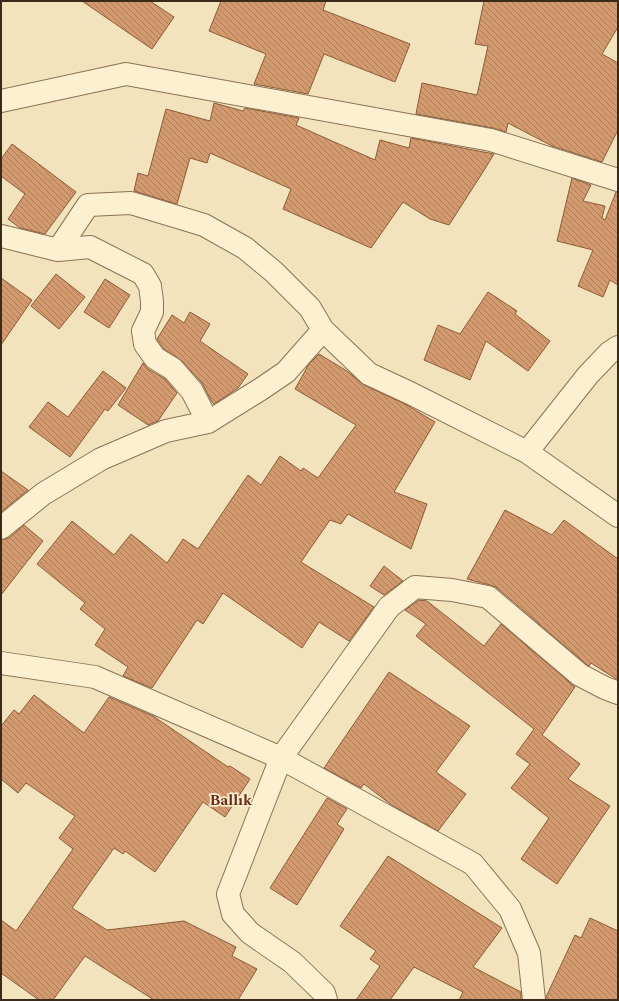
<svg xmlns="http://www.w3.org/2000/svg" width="619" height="1001" font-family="Spectral,serif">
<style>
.building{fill:url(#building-back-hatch);stroke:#8c5b38}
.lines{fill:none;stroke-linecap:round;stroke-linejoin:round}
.minor-casing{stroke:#8b7254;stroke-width:24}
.minor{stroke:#fcf0d0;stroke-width:22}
.labels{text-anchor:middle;stroke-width:3.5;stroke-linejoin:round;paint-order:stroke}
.quarter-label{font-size:15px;font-weight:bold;fill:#692916;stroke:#f8edcd}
</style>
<defs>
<pattern id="building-back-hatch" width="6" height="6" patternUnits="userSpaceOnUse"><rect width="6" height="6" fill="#d49a6f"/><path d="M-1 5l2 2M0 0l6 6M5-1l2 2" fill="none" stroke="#ad7e5a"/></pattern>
</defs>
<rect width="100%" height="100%" fill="#f2e3bd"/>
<path class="building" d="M 82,1 L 150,1 L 174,17 L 152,49 Z
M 221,1 L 326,1 L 323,10 L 410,44 L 395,82 L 324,54 L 308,94 L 254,84 L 266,54 L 209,31 Z
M 484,1 L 618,1 L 618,27 L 602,54 L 618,63 L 618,130 L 602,162 L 552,146 L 508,123 L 506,132 L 493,128 L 416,114 L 422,83 L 477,95 L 488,46 L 475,44 Z
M 214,103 L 243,111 L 245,108 L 299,118 L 296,125 L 375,160 L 380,140 L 409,148 L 411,138 L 494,154 L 483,172 L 449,225 L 430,219 L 403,202 L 371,248 L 283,209 L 291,189 L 210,153 L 207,163 L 190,158 L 177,204 L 134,191 L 138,173 L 148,176 L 166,109 L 210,121 Z
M 12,144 L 76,192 L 45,234 L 20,228 L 8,219 L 25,194 L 1,176 L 1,159 Z
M 572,178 L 591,185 L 583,201 L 605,206 L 602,218 L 605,220 L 616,192 L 618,192 L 618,285 L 610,280 L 603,297 L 578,286 L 593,250 L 557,241 Z
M 56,274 L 85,297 L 59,329 L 31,306 Z
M 1,278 L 32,300 L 1,345 Z
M 105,279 L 130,295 L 109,328 L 84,312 Z
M 488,292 L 517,311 L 515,314 L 550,341 L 528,371 L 486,341 L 470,380 L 424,360 L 438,325 L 460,334 Z
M 190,312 L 210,324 L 200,341 L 248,374 L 238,388 L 214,404 L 212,402 L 202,383 L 182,361 L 164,349 L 157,339 L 172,315 L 184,323 Z
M 319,354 L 347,371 L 364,385 L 405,404 L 435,422 L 394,492 L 427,504 L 411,549 L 348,514 L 341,524 L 330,520 L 301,562 L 374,607 L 349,641 L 319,622 L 302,648 L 223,593 L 203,624 L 197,620 L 152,688 L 123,676 L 128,667 L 95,645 L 105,629 L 80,609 L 85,603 L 37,564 L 72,521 L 114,555 L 131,534 L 167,563 L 183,539 L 198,549 L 248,475 L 261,485 L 280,456 L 301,471 L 303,468 L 318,478 L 356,425 L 295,389 L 309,364 Z
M 143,363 L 148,369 L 165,379 L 177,393 L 158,421 L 148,425 L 118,405 Z
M 103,371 L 126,388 L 108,411 L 105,409 L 70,457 L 29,427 L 48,402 L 68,417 Z
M 1,471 L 28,490 L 1,512 Z
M 505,510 L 552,535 L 564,520 L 618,559 L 618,680 L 591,663 L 589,666 L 587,665 L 496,587 L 490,585 L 467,579 Z
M 24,525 L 43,541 L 1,595 L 1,540 L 9,538 Z
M 384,566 L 403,581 L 384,595 L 370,586 Z
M 419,600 L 427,601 L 484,646 L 501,624 L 575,687 L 542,735 L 580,764 L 568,779 L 610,806 L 557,884 L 521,859 L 549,818 L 511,788 L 530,764 L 516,754 L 534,729 L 416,636 L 426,624 L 405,610 Z
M 389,672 L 470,726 L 436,772 L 466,794 L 438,831 L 393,806 L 364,784 L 361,788 L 324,768 Z
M 34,695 L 84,733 L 109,697 L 153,716 L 228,767 L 230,766 L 250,779 L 225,817 L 203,802 L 155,872 L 125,851 L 123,854 L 114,848 L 72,908 L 107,930 L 184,921 L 236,947 L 232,956 L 257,969 L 238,1000 L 154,1000 L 85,956 L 53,1000 L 39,1000 L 1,973 L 1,920 L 16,931 L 73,849 L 59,838 L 75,816 L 26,783 L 18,793 L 1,779 L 1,726 L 14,710 L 19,714 Z
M 327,798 L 347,809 L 337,824 L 344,829 L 297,905 L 270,888 Z
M 388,856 L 502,928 L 473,967 L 521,992 L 521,1000 L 459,1000 L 463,992 L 414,967 L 390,1000 L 356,1000 L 380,966 L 370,959 L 376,951 L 340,926 Z
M 590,918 L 618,931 L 618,1000 L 546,1000 L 546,997 L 575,935 L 581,938 Z"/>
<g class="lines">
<g class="minor-casing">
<path id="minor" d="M 1,101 L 126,74 L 491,140 L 618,180
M 1,236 L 58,250 L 88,205 L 131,203 L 204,225 L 245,248 L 274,272 L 310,308 L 323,330 L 369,374 L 410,393 L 527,452 L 618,516
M 58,250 L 90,247 L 143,274 L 150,286 L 152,301 L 152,312 L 143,331 L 145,344 L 155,358 L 173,369 L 192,391 L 208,422
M 527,452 L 588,375 L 609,353 L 618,347
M 1,528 L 43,494 L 101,459 L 166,431 L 208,422 L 261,389 L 286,372 L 323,330
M 1,663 L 95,677 L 281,758 L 473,864 L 510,909 L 529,953 L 534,1000
M 326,1000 L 324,993 L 292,962 L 250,933 L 233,914 L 228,894 L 281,758 L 389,607 L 415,587 L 452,590 L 488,597 L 580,675 L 605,688 L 618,693"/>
</g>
<use href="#minor" class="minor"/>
</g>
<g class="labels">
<g class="quarter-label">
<text x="231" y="805">Ballık</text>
</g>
</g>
<rect width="619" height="1001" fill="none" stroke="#392a1a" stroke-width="4"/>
</svg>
